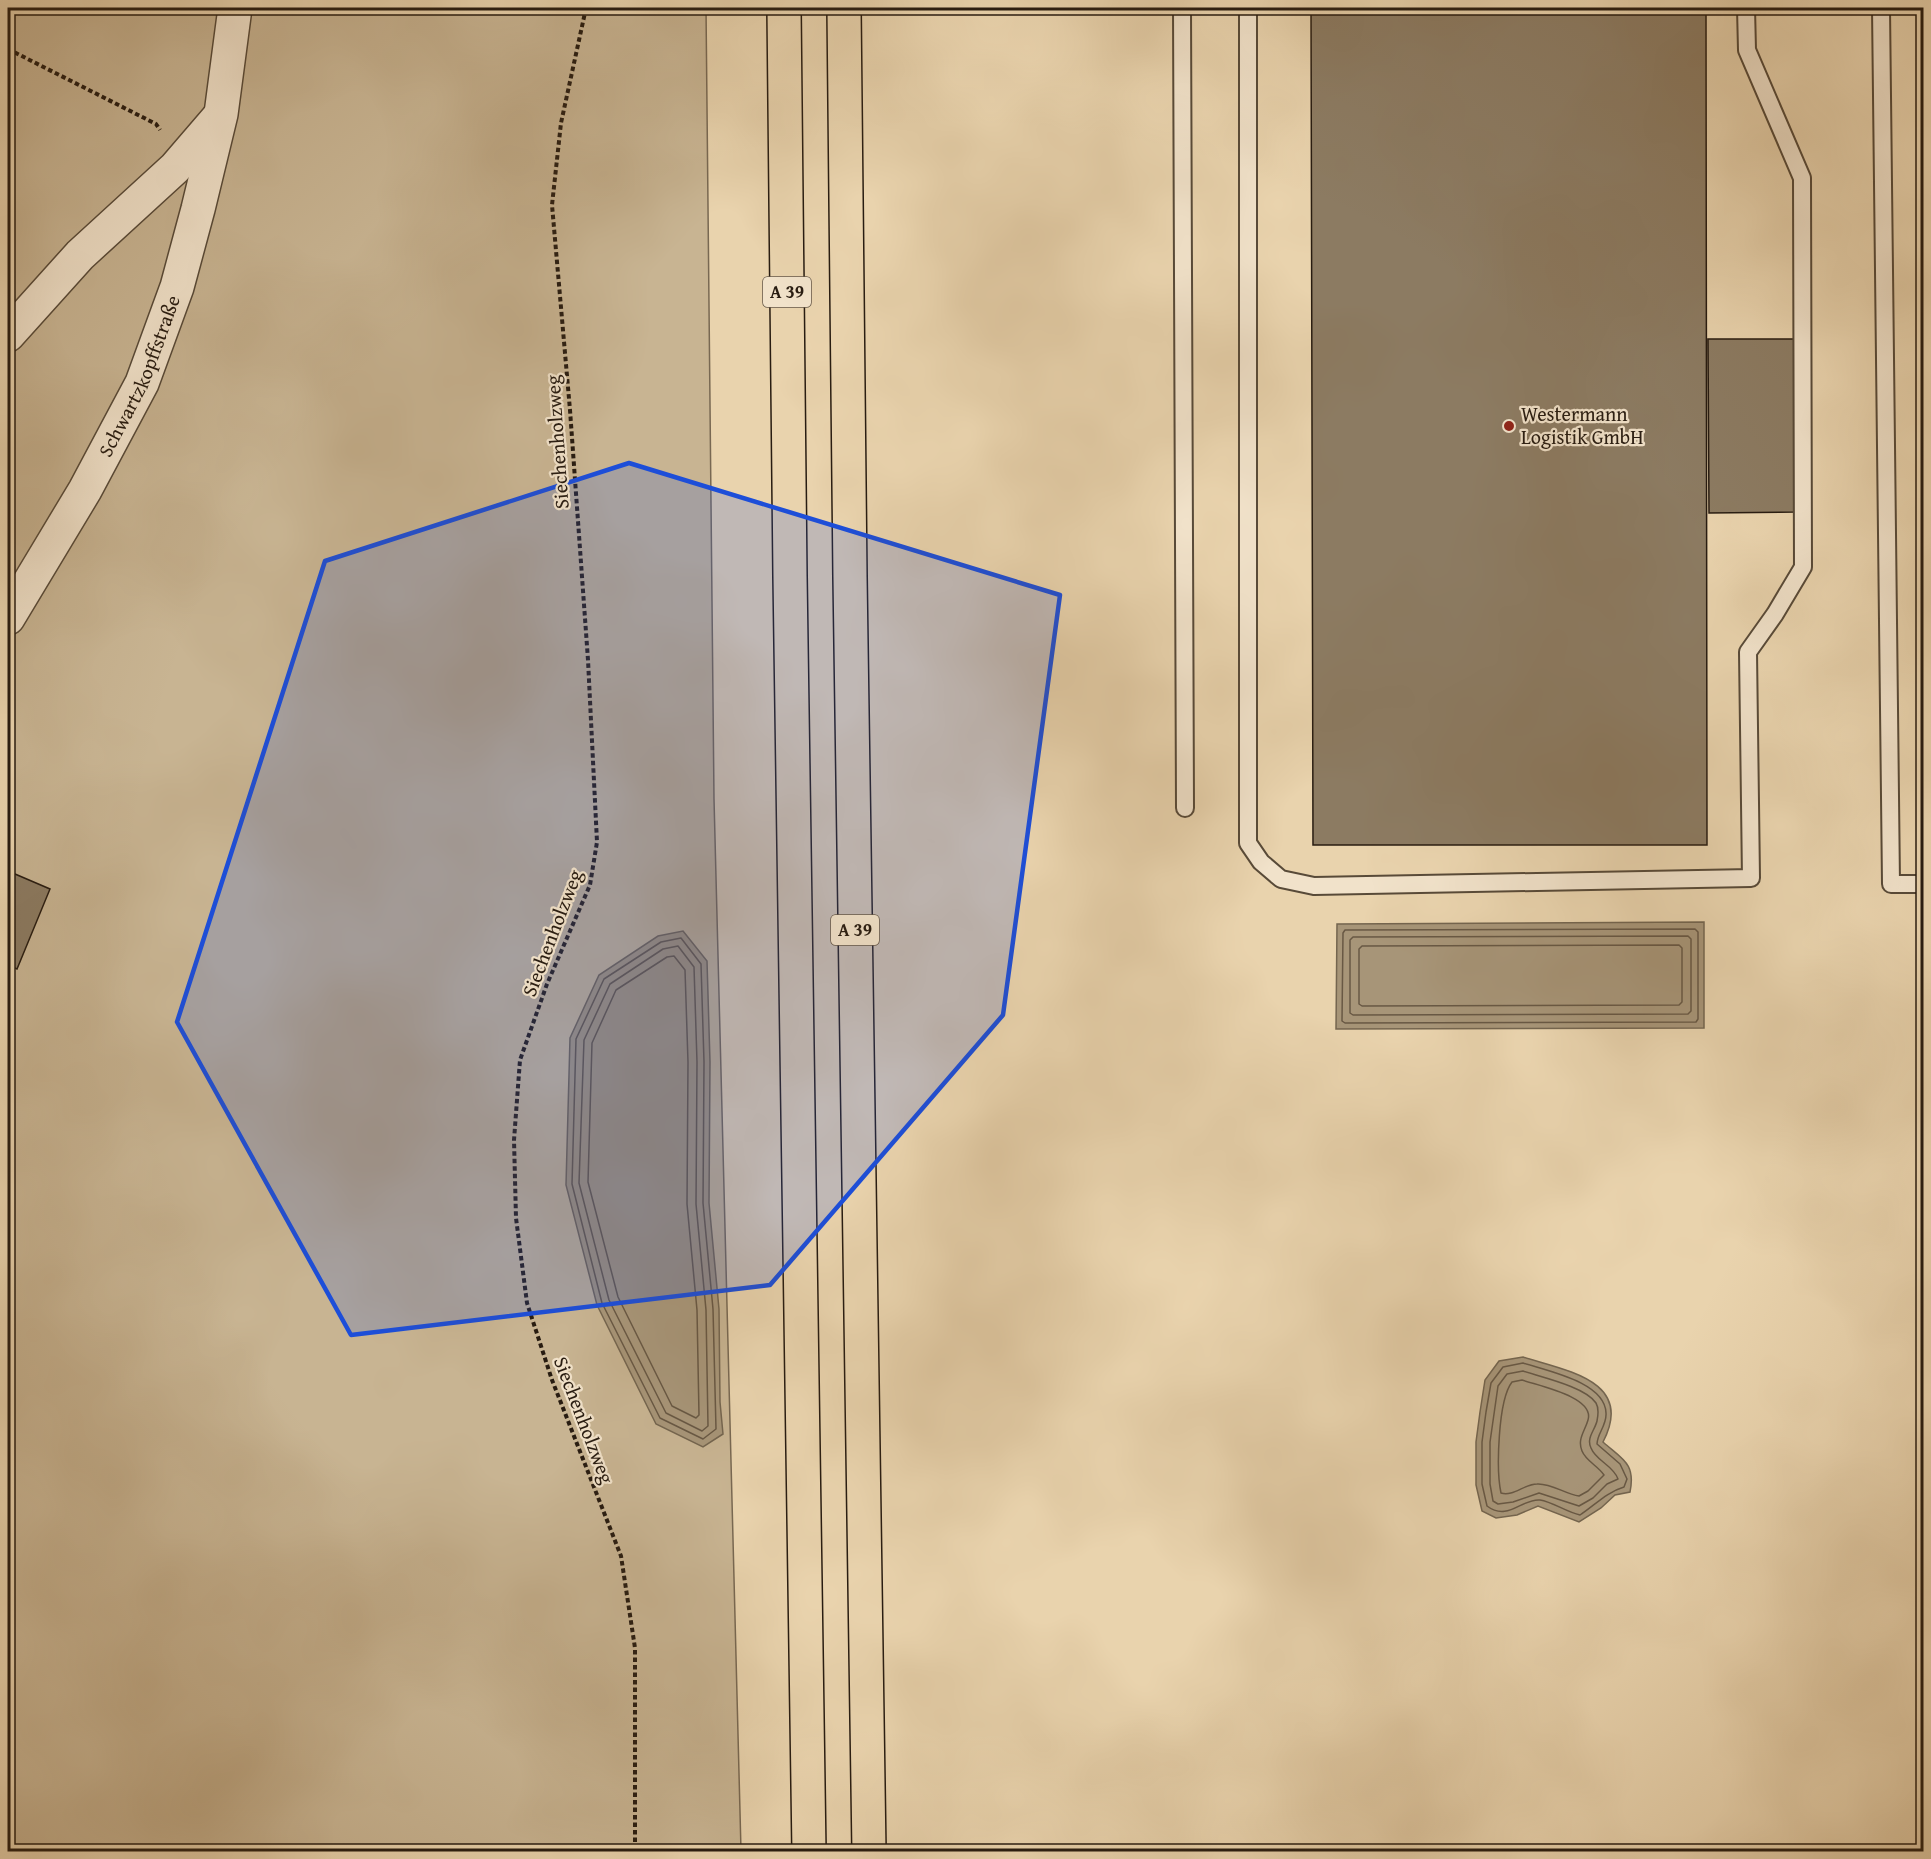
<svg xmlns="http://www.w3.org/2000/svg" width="1931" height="1859" font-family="'Gentium Book Plus',serif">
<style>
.green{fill:#c8b492;stroke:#786852;stroke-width:1.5}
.water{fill:#a79578;stroke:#74654f;stroke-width:1.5}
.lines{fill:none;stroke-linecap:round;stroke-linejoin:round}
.shore{stroke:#685844;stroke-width:1.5}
.building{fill:#8c7b62;stroke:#281c11;stroke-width:1.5}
.service-casing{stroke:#584a38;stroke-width:20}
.minor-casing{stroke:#584a38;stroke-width:36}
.motorway-casing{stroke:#281c11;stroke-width:36}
.path{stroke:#281c11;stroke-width:4;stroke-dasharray:4.5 3;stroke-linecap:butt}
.service{stroke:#f1e2ca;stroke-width:16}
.minor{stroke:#f1e2ca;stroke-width:33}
.motorway{stroke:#e9d3ad;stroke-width:33}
.marked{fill:#1d4ed8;fill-opacity:0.2;stroke:#1d4ed8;stroke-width:4.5;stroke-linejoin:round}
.poi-dot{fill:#8f2418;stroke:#f1e2ca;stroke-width:2}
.labels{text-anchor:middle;stroke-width:4.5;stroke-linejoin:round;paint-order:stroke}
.shield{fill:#f1e2ca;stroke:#645748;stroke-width:1.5}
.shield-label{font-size:18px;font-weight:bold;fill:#281c11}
.street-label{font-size:20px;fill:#281c11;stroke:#f1e2ca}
.poi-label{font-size:20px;fill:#281c11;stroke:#f1e2ca;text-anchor:start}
</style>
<rect width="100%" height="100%" fill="#e9d3ad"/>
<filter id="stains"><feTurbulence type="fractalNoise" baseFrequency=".00333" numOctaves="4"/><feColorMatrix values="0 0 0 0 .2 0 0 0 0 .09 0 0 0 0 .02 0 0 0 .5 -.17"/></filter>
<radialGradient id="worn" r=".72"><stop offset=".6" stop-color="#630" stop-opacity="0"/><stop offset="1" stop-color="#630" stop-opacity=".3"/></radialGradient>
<path class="green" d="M 8,8 L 706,8 L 714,799 L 741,1851 L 8,1851 Z"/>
<path class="water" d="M 1704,922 L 1704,1028 L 1336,1029 L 1337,924 Z
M 683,931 L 707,961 L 710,1062 L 709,1203 L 719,1309 L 720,1402 L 723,1434 L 703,1447 L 656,1424 L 597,1305 L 566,1185 L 570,1038 L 599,975 L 658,936 Z
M 1523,1357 C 1567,1371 1635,1381 1603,1442 C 1622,1459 1636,1463 1630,1492 L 1615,1495 L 1601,1508 L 1579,1522 L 1538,1506 L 1517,1515 L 1496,1518 L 1482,1511 L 1476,1485 L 1476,1442 L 1480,1412 L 1485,1380 L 1499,1361 Z"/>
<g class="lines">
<path class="shore" d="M 1695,929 L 1698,932 L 1698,1019 L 1696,1022 L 1345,1023 L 1342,1021 L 1343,933 L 1345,930 Z
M 1688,936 L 1691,939 L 1691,1011 L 1688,1014 L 1353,1015 L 1350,1013 L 1350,940 L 1353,937 Z
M 681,938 L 701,964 L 704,1062 L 703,1203 L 713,1309 L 716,1429 L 703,1439 L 660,1418 L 602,1303 L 572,1184 L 576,1039 L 604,979 L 661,942 Z
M 1679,945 L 1682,948 L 1682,1002 L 1679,1005 L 1362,1006 L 1359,1004 L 1359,949 L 1362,946 Z
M 678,946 L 694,967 L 697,1062 L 696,1204 L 706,1310 L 708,1426 L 702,1431 L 666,1413 L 609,1300 L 579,1183 L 584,1040 L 610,984 L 663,949 Z
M 674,956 L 685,970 L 688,1062 L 687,1204 L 697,1310 L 699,1415 L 696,1418 L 672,1406 L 618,1297 L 588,1182 L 592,1043 L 616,990 L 667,957 Z
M 1523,1363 C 1547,1371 1605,1382 1606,1413 C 1607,1425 1597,1434 1597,1444 L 1620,1464 L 1627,1479 L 1624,1487 C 1607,1492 1595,1505 1580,1515 C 1566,1512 1553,1502 1540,1500 C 1522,1498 1508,1522 1487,1506 L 1482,1484 L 1482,1442 L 1486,1412 L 1491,1383 L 1503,1367 Z
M 1523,1371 C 1541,1377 1586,1387 1596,1403 C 1599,1408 1598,1416 1597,1421 C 1595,1430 1586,1438 1591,1448 C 1596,1461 1613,1465 1618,1479 L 1607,1484 L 1593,1498 L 1579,1506 L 1539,1493 L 1513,1502 L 1498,1504 L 1493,1501 L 1490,1484 L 1490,1442 L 1498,1386 L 1507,1374 Z
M 1522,1380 C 1539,1386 1595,1397 1588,1420 C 1585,1431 1577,1439 1582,1451 C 1586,1461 1598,1466 1604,1475 L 1588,1491 L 1579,1496 C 1565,1494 1551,1483 1537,1484 C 1524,1484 1513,1497 1501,1493 C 1496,1470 1498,1400 1512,1382 Z"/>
</g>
<path class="building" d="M 1311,8 L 1706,8 L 1707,845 L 1313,845 Z
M 1924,202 L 1924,845 L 1922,845 Z
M 1708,339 L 1794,339 L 1794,512 L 1709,513 Z
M 8,871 L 50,889 L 17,969 L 8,965 Z"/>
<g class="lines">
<g class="service-casing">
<path id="service" d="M 1182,8 L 1185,808
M 1248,8 L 1248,843 L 1261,862 L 1281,879 L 1314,886 L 1751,878 L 1748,652 L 1775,614 L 1803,567 L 1802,178 L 1747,50 L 1746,8
M 1881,8 L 1891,884 L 1924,884"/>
</g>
<g class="minor-casing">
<g id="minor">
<path d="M 8,335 L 80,255 L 175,168 L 218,118"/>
<path id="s1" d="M 8,618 L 85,490 L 142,383 L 177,287 L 198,209 L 221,114 L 235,8"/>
</g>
</g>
<g class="motorway-casing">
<path id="motorway" d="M 784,8 L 790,576 L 809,1852
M 844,8 L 850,577 L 869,1852"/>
</g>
<path class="path" d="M 586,8 L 561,123 L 552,205 L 570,410 L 588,660 L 597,842 L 590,885 L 547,984 L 520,1060 L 514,1140 L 516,1218 L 527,1303 L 552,1380 L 621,1556 L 635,1648 L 635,1852
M 8,49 L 156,124 L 160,130"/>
<use href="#service" class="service"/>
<use href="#minor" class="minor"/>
<use href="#motorway" class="motorway"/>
</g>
<path class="marked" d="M 629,463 L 1060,595 L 1003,1015 L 770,1285 L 351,1335 L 177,1022 L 325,561 Z"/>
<circle class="poi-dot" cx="1509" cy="426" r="6"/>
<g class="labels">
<g class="shield">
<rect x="763" y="277" width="48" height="30" rx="4.5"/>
<rect x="831" y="915" width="48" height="30" rx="4.5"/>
</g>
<g class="shield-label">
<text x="787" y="298">A 39</text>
<text x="855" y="936">A 39</text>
</g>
<g class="street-label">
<text dy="7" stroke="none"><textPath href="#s1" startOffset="276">Schwartzkopffstraße</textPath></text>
<text transform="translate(557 442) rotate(-94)" y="7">Siechenholzweg</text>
<text transform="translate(552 933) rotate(-69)" y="7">Siechenholzweg</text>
<text transform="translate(584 1420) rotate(69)" y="7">Siechenholzweg</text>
</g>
<g class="poi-label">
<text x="1521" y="421">Westermann<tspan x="1521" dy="23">Logistik GmbH</tspan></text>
</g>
</g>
<rect width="1931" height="1859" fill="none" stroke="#e9d3ad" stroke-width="30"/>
<rect x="9" y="9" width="1913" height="1841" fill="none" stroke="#281c11" stroke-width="3"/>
<rect x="15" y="15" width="1901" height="1829" fill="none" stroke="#281c11" stroke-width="1.5"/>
<rect width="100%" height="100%" filter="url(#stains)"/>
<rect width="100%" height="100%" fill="url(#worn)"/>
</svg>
